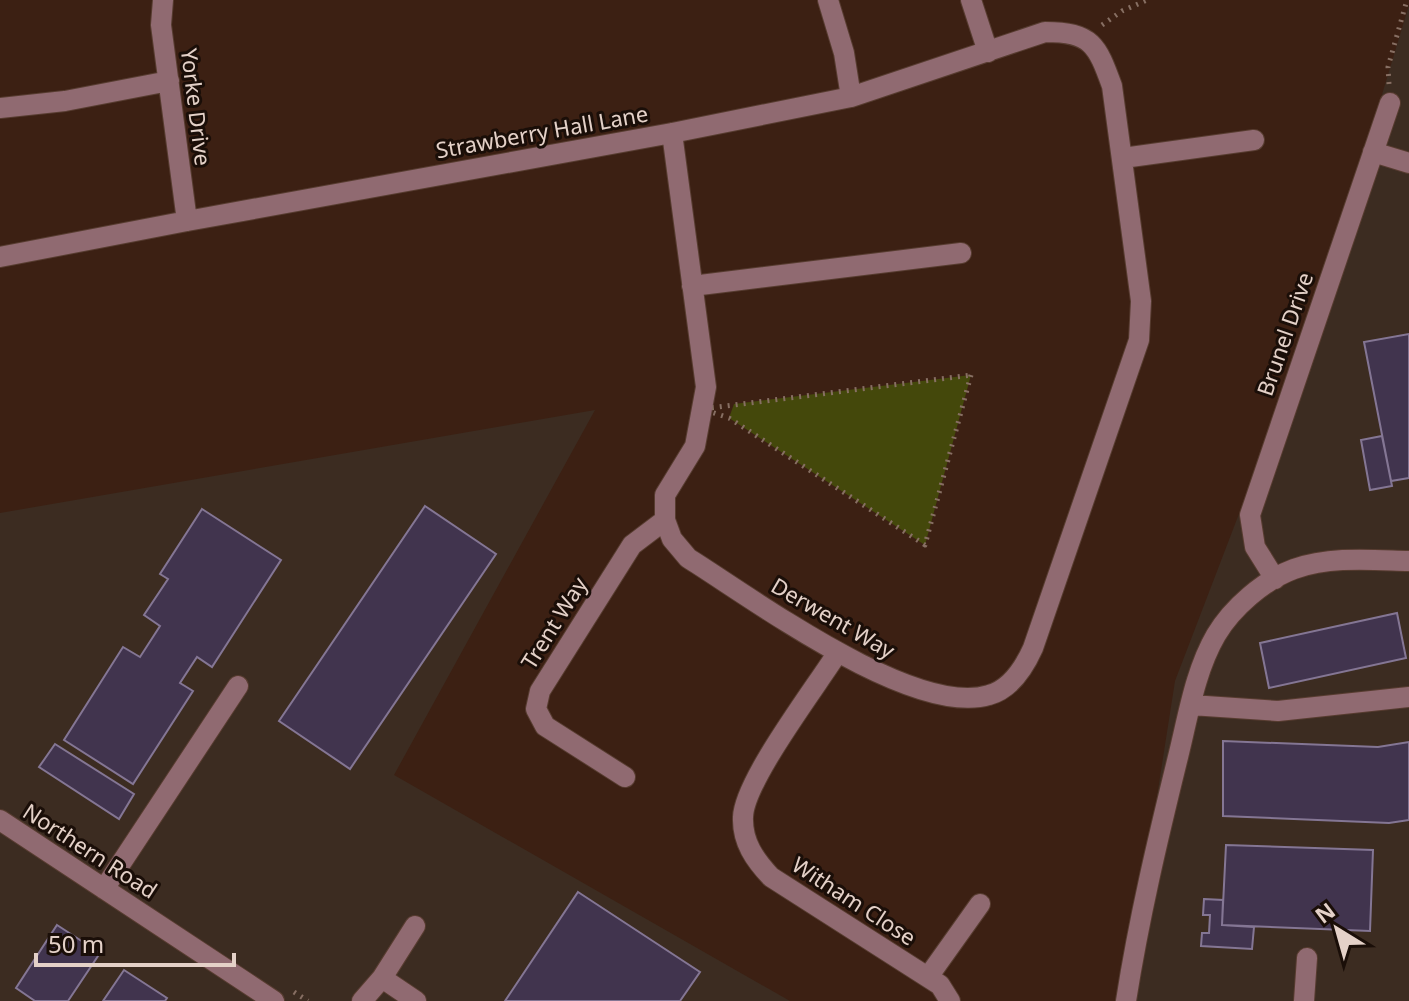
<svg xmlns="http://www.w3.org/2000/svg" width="1409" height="1001" font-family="'Noto Sans',sans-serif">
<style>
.industrial{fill:#3c2c21}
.green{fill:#44480b}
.building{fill:#41344e;stroke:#847694;stroke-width:2}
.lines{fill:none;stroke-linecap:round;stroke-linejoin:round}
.minor-casing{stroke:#573c30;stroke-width:22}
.path{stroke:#876f63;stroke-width:5;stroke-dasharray:2 6;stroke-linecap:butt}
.minor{stroke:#906a71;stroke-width:20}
.labels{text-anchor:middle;stroke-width:6;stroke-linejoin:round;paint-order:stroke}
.street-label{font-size:22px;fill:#e4d1c8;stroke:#1a0e08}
</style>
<rect width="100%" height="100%" fill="#3c2013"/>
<path class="industrial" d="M 1409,5 L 1409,1001 L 1125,1001 L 1175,681 L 1317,310 Z
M 595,410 L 394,775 L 790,1001 L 0,1001 L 0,513 Z"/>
<path class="green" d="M 971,375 L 925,545 L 729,418 L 734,404 Z"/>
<path class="building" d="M 1409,334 L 1409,478 L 1391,481 L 1364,342 Z
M 1382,436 L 1392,486 L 1370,490 L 1361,440 Z
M 425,506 L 496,554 L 350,769 L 279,721 Z
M 202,509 L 281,560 L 212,667 L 197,657 L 180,683 L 193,691 L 133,784 L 64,740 L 123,647 L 140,657 L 160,626 L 144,615 L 168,579 L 160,574 Z
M 1397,613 L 1406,658 L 1269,688 L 1260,643 Z
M 1223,741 L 1378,747 L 1409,742 L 1409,820 L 1389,823 L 1223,816 Z
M 55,744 L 134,794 L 119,819 L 39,767 Z
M 1226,845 L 1373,850 L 1370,931 L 1222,925 Z
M 578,892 L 700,972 L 680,1001 L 505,1001 Z
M 1204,899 L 1223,900 L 1222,925 L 1254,927 L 1252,949 L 1201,946 L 1202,933 L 1209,933 L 1210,915 L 1203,915 Z
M 57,925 L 100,953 L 68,1001 L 35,1001 L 16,988 Z
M 124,970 L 167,998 L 165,1001 L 103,1001 Z"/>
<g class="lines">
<g class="minor-casing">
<path id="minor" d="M 163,0 L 161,25 L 187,221
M 828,0 L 844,53 L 851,97
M 971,0 L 988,52
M 0,108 L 65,101 L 169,81
M 1373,152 L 1409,163
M 1123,158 L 1254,140
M 0,257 L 187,221 L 672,133 L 851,97 L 1045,32 C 1092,32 1097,45 1112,86 L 1141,301 L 1139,340 L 1033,648 C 1024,668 1011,689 989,695 C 914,718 752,598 688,558 L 672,539 L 665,520 L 665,495 L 695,446 L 706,387 L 672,133
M 692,286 L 961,253
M 1275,579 L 1255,547 L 1250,515 L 1390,103
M 838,652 C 816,687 744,781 743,817 C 742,842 755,860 771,877 L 940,985 L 950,1001
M 1191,705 L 1278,711 L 1409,697
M 625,777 L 545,726 L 536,709 L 540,691 L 632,545 L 665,520
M 0,820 L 274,1001
M 104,889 L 238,686
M 928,977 L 980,904
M 382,978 L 415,926
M 362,1001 L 382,978 L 416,1001
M 1126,1001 C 1139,918 1158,838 1178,757 C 1188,717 1195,671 1216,635 C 1232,608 1264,580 1294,569 C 1331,556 1371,560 1409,561
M 1304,1001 L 1307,958"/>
</g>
<path class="path" d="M 1102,25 L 1122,11 L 1147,0
M 1389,84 L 1388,67 L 1407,0
M 971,375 L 925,545 L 729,418 L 702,409 Z
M 294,992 L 308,1001"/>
<use href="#minor" class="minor"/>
</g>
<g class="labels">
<g class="street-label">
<text transform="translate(196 107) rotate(83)" y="8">Yorke Drive</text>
<text transform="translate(542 132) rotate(-10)" y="8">Strawberry Hall Lane</text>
<text transform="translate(1285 334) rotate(-71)" y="8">Brunel Drive</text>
<text transform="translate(833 618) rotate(30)" y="8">Derwent Way</text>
<text transform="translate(554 623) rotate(-58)" y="8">Trent Way</text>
<text transform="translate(90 851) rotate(33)" y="8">Northern Road</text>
<text transform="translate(854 901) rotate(33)" y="8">Witham Close</text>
</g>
</g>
<g transform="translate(1337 929) rotate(323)" stroke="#1a0e08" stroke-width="6" paint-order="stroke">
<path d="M0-6L14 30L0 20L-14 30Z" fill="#e4d1c8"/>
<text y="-12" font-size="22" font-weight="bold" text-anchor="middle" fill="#e4d1c8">N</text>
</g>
<path d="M36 953v12h198v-12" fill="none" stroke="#e4d1c8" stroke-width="4"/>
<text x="48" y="953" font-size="24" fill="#e4d1c8" stroke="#1a0e08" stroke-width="6" paint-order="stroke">50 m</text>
</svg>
